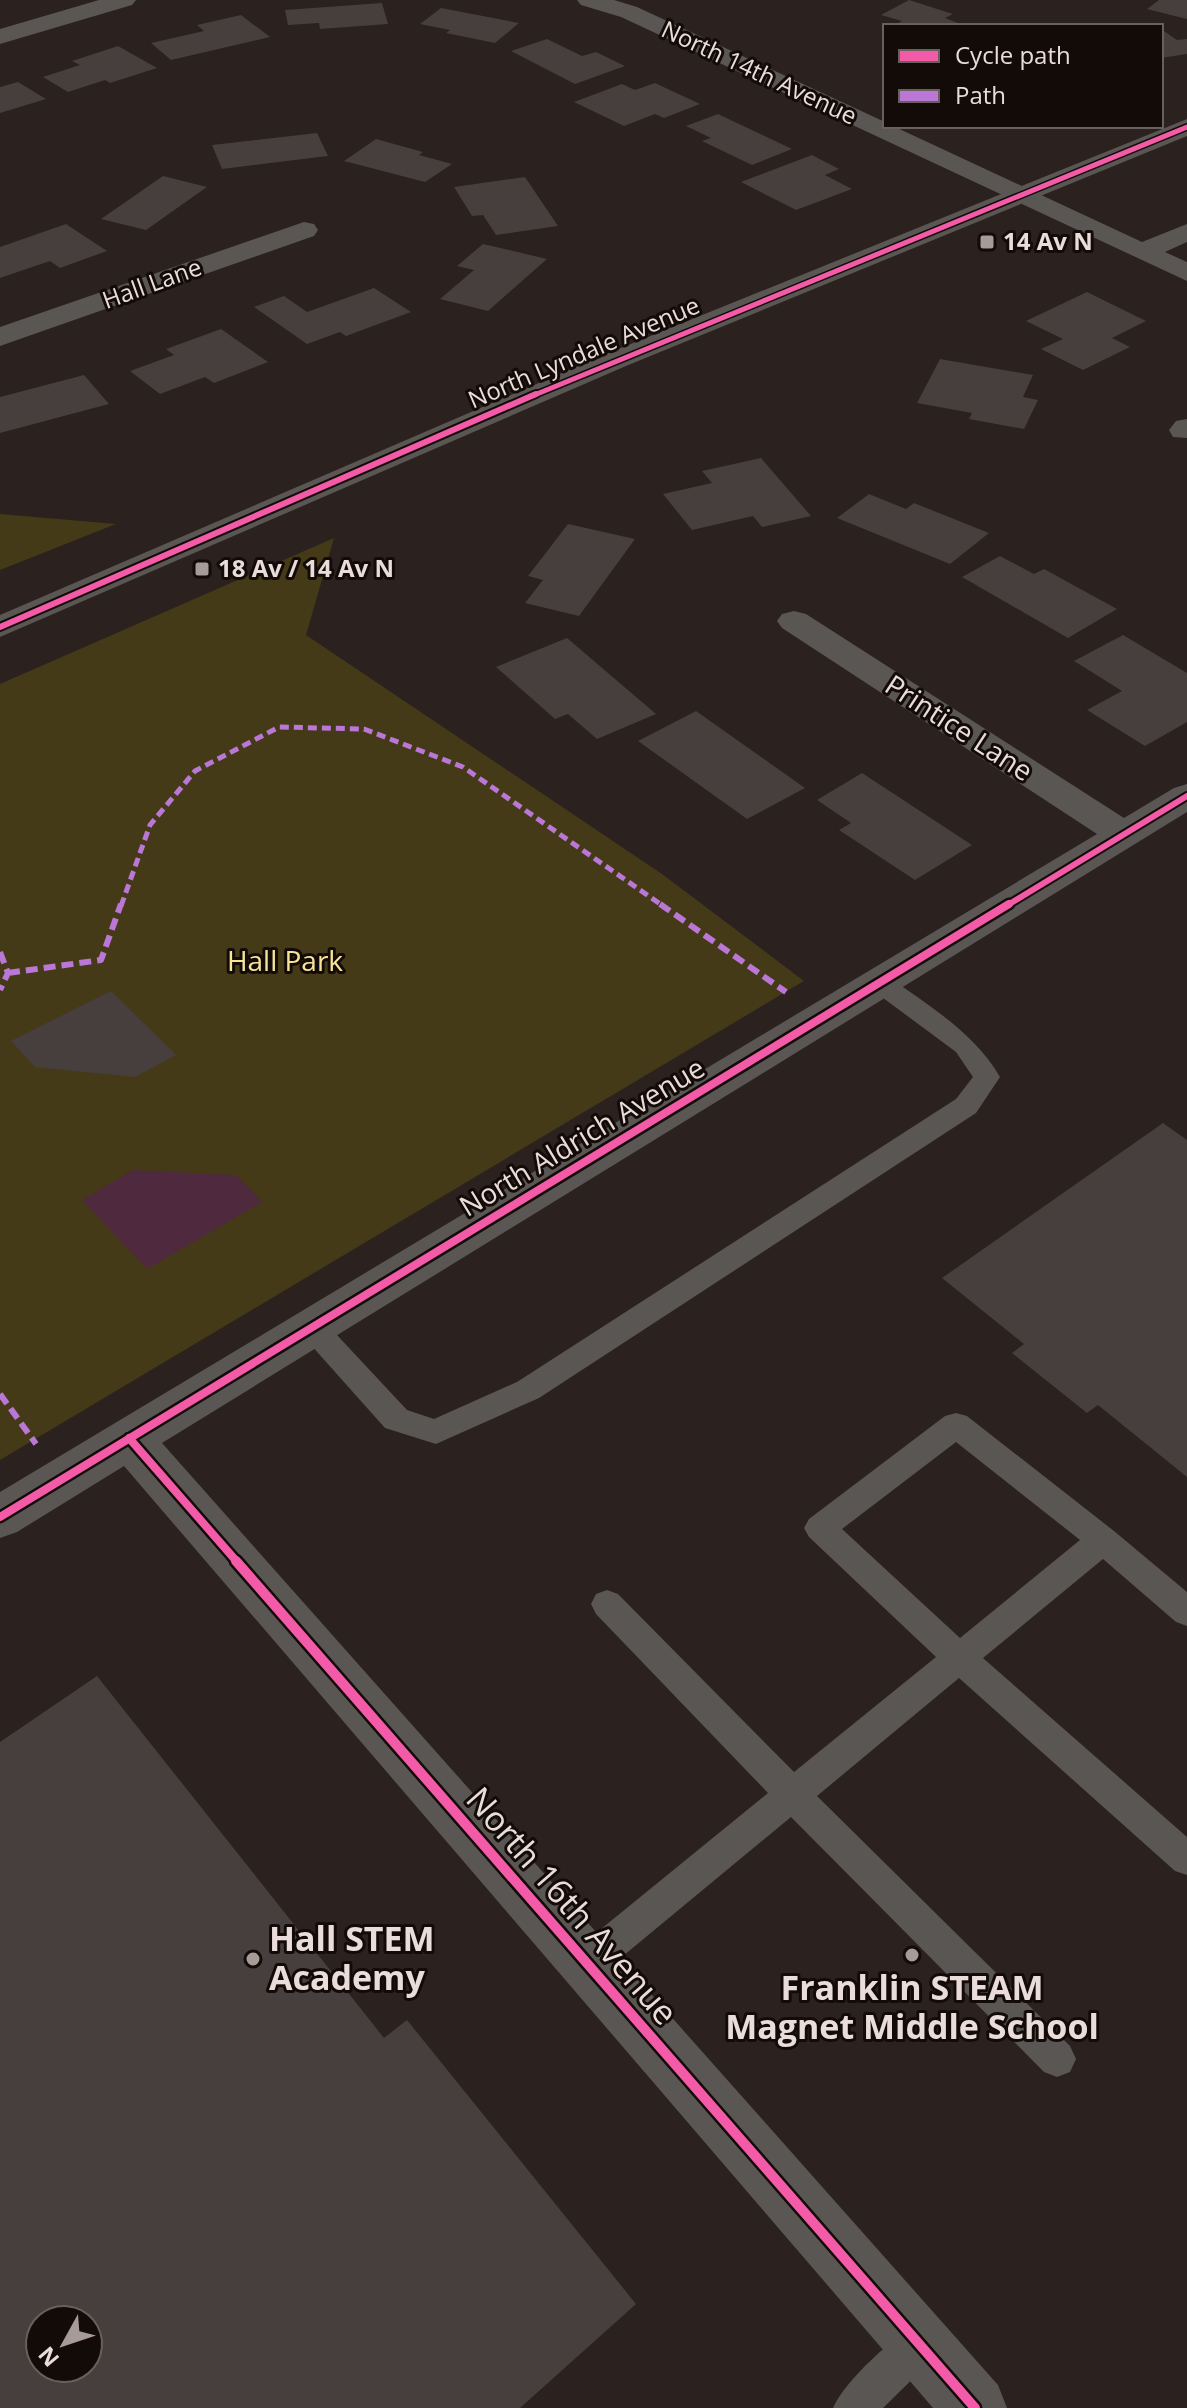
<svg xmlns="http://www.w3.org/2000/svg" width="1187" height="2408" font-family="'Open Sans',sans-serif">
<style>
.green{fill:#443a18}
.water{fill:#4f293e}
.building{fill:#473f3d;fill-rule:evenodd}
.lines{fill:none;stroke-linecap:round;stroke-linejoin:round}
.service{fill:#5a5654;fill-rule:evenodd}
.minor{fill:#5a5654;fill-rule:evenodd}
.tertiary{fill:#5a5654;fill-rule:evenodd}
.quiet-far1{stroke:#ba77d6;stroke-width:5;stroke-dasharray:9 5;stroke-linecap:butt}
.quiet{stroke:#ba77d6;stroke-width:6;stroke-dasharray:12 6;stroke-linecap:butt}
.cycleway-far3-casing{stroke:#130b08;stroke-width:8}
.cycleway-far2-casing{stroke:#130b08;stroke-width:10}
.cycleway-far1-casing{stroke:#130b08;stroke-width:13}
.cycleway-casing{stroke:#130b08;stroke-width:15}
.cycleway-far3{stroke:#f35aa7;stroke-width:5}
.cycleway-far2{stroke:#f35aa7;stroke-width:6}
.cycleway-far1{stroke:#f35aa7;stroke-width:8}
.cycleway{stroke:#f35aa7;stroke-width:10}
.poi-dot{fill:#a79b98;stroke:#130b08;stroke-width:3}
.labels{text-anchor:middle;stroke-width:6;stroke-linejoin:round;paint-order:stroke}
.far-street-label{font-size:24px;fill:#eaddd9;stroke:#130b08}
.far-poi-label{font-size:24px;font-weight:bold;fill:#eaddd9;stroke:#130b08;text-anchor:start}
.street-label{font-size:28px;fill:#eaddd9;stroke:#130b08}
.park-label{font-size:28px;fill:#f8e497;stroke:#130b08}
.near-street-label{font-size:34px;fill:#eaddd9;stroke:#130b08}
.near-poi-label{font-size:34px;font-weight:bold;fill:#eaddd9;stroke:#130b08;text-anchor:start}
</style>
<rect width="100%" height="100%" fill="#2b211e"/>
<path class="green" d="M 0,514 L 116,524 L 0,570 Z
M 334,538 L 306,635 L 662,874 L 804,981 L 0,1460 L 0,684 Z"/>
<path class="water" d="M 133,1170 L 236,1175 L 262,1202 L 147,1269 L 82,1200 Z"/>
<path class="building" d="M 909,0 L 953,14 L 945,18 L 966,26 L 893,26 L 902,21 L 881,15 Z
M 1159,0 L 1187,0 L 1187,19 L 1147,9 Z
M 382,3 L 388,24 L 320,29 L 319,23 L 288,25 L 285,10 Z
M 441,8 L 519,23 L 495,43 L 446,33 L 450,30 L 420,24 Z
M 241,15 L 270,37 L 171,60 L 151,43 L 204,31 L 197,25 Z
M 1161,29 L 1177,40 L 1187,39 L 1187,54 L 1161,58 Z
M 547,39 L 582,56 L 596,52 L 625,66 L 575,84 L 511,51 Z
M 118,46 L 157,68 L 110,83 L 105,80 L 68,92 L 43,77 L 80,65 L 72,61 Z
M 18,82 L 46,99 L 0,113 L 0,87 Z
M 655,83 L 700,104 L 664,118 L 655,114 L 624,126 L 574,102 L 622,84 L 635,90 Z
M 718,114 L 792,149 L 752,165 L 702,141 L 711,138 L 686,126 Z
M 317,133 L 328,156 L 222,169 L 212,145 Z
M 376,139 L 423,152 L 419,155 L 452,164 L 425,182 L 344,161 Z
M 812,155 L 839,169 L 825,175 L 852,189 L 796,210 L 741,182 Z
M 163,176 L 207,187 L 146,230 L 101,219 Z
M 525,177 L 558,226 L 496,235 L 483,215 L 472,216 L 454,187 Z
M 66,224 L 107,251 L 60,268 L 50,261 L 0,278 L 0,247 Z
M 483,244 L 547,259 L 488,311 L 440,299 L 474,270 L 457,266 Z
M 374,288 L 411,312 L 346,336 L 340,332 L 307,344 L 254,307 L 284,296 L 307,312 Z
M 1087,292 L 1146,321 L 1112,338 L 1130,347 L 1083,370 L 1041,349 L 1063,339 L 1026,321 Z
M 221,329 L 268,362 L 214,383 L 205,377 L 160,394 L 130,371 L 174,355 L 166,349 Z
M 940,359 L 1033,375 L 1023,397 L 1038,400 L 1024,429 L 969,419 L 972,413 L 917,403 Z
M 84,375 L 109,404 L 0,433 L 0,397 Z
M 761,458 L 811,516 L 762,527 L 753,516 L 692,530 L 663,494 L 712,483 L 702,471 Z
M 869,494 L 906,509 L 914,503 L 989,533 L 950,564 L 837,518 Z
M 568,524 L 635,539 L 579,616 L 525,603 L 543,580 L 528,576 Z
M 1000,556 L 1034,574 L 1044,569 L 1117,609 L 1068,638 L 962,577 Z
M 1123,635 L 1187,673 L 1187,722 L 1145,746 L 1087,710 L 1122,691 L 1074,661 Z
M 567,638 L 656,714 L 597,739 L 568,714 L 555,719 L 496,667 Z
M 696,711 L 805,788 L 747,819 L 638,741 Z
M 862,773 L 972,845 L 915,880 L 839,830 L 851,823 L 817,800 Z
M 111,991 L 176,1055 L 135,1077 L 35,1067 L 11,1041 Z
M 1163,1123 L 1187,1140 L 1187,1477 L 1098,1405 L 1087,1413 L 1012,1353 L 1024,1344 L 942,1278 Z
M 97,1676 L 384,2038 L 407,2020 L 636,2304 L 520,2408 L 0,2408 L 0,1742 ZM 40,2320 L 88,2320 L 88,2368 L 40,2368 Z"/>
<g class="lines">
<path class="service" d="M 880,974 L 889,977 C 930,1007 974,1032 1000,1077 L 976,1113 L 539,1398 L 436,1444 L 385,1428 L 302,1335 L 297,1327 L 302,1319 L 312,1316 L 322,1319 L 407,1410 L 434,1419 L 517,1382 L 956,1099 L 973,1077 L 956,1052 L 871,989 L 867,983 L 871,977 Z
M 956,1413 L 967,1416 L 1114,1531 L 1187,1592 L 1187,1626 L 1176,1622 L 1103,1559 L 983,1658 L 1187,1837 L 1187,1875 L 1175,1871 L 959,1678 L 817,1796 L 1070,2046 L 1076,2059 L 1070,2072 L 1057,2077 L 1044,2072 L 791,1817 L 600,1975 L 587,1980 L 574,1975 L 569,1963 L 574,1951 L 768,1793 L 596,1614 L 591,1604 L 596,1594 L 607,1590 L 618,1594 L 794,1772 L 936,1657 L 809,1537 L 804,1528 L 809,1519 L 945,1416 ZM 956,1442 L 1080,1540 L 960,1638 L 842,1529 Z
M 920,2324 L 934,2330 L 940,2344 L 934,2358 L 883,2408 L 833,2408 C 844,2382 894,2335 920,2324 Z"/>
<path class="minor" d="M 99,0 L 136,0 L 132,5 L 0,44 L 0,29 Z
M 577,0 L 614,0 L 637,7 L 885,122 L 885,126 L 893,126 L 1142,242 L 1187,224 L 1187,242 L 1165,252 L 1187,262 L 1187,281 L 621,17 L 581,5 Z
M 304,222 L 314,224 L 318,230 L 314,236 L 0,346 L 0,327 Z
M 1187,419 L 1187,438 L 1173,437 L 1169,430 L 1176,421 Z
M 794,611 L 806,614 L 1124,818 L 1174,788 L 1187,784 L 1187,812 L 162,1443 L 998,2385 L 1007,2408 L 933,2408 L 124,1466 L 17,1532 L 0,1538 L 0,1492 L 1097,834 L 782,628 L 777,621 L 782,614 Z"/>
<path class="tertiary" d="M 1187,119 L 1187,136 L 626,366 L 0,637 L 0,615 L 606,354 Z"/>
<path class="quiet-far1" d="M 121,906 L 150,825 L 195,771 L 279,727 L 364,729 L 463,767 L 663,906"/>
<path class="quiet" d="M 660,904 L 786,992
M 0,952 L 8,973 L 0,990
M 8,973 L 101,960 L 121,904
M 0,1394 L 36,1444"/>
<g class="cycleway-far3-casing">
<path id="cycleway-far3" d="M 532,396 L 1187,127"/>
</g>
<g class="cycleway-far2-casing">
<path id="cycleway-far2" d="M 0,627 L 536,394
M 1006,906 L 1187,796"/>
</g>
<g class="cycleway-far1-casing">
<path id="cycleway-far1" d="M 129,1438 L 238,1563
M 0,1517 L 1009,904"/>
</g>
<g class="cycleway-casing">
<path id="cycleway" d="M 236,1561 L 975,2408"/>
</g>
<use href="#cycleway-far3" class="cycleway-far3"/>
<use href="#cycleway-far2" class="cycleway-far2"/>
<use href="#cycleway-far1" class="cycleway-far1"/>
<use href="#cycleway" class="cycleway"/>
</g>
<g class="poi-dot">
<rect x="979" y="234" width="16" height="16" rx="4"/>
<rect x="194" y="561" width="16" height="16" rx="4"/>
<circle cx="912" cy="1955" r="8"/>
<circle cx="253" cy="1959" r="8"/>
</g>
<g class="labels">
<g class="far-street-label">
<text transform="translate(759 73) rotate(25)" y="8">North 14th Avenue</text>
<text transform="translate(152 284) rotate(-20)" y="8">Hall Lane</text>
<text transform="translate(584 353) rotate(-23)" y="8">North Lyndale Avenue</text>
</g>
<g class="far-poi-label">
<text x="1003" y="250">14 Av N</text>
<text x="218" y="577">18 Av / 14 Av N</text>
</g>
<g class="street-label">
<text transform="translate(959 728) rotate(33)" y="10">Printice Lane</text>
<text transform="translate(582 1137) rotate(-31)" y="10">North Aldrich Avenue</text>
</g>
<g class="park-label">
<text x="285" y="971">Hall Park</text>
</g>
<g class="near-street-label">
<text transform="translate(572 1906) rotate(49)" y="12">North 16th Avenue</text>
</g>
<g class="near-poi-label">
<text x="269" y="1951">Hall STEM<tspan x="269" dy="39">Academy</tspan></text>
<text x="912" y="2000" text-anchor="middle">Franklin STEAM<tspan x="912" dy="39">Magnet Middle School</tspan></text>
</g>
</g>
<rect x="883" y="24" width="280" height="104" fill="#130b08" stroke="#695f5c" stroke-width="2"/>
<rect x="899" y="50" width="40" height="12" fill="#f35aa7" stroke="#695f5c" stroke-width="2"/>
<text x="955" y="64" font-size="24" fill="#eaddd9">Cycle path</text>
<rect x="899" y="90" width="40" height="12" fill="#ba77d6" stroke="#695f5c" stroke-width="2"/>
<text x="955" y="104" font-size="24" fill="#eaddd9">Path</text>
<g transform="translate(64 2344) rotate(230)"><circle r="38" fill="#130b08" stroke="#695f5c" stroke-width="2"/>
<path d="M0-6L14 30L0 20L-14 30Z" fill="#a79b98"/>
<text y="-12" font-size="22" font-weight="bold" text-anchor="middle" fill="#eaddd9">N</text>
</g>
</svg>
